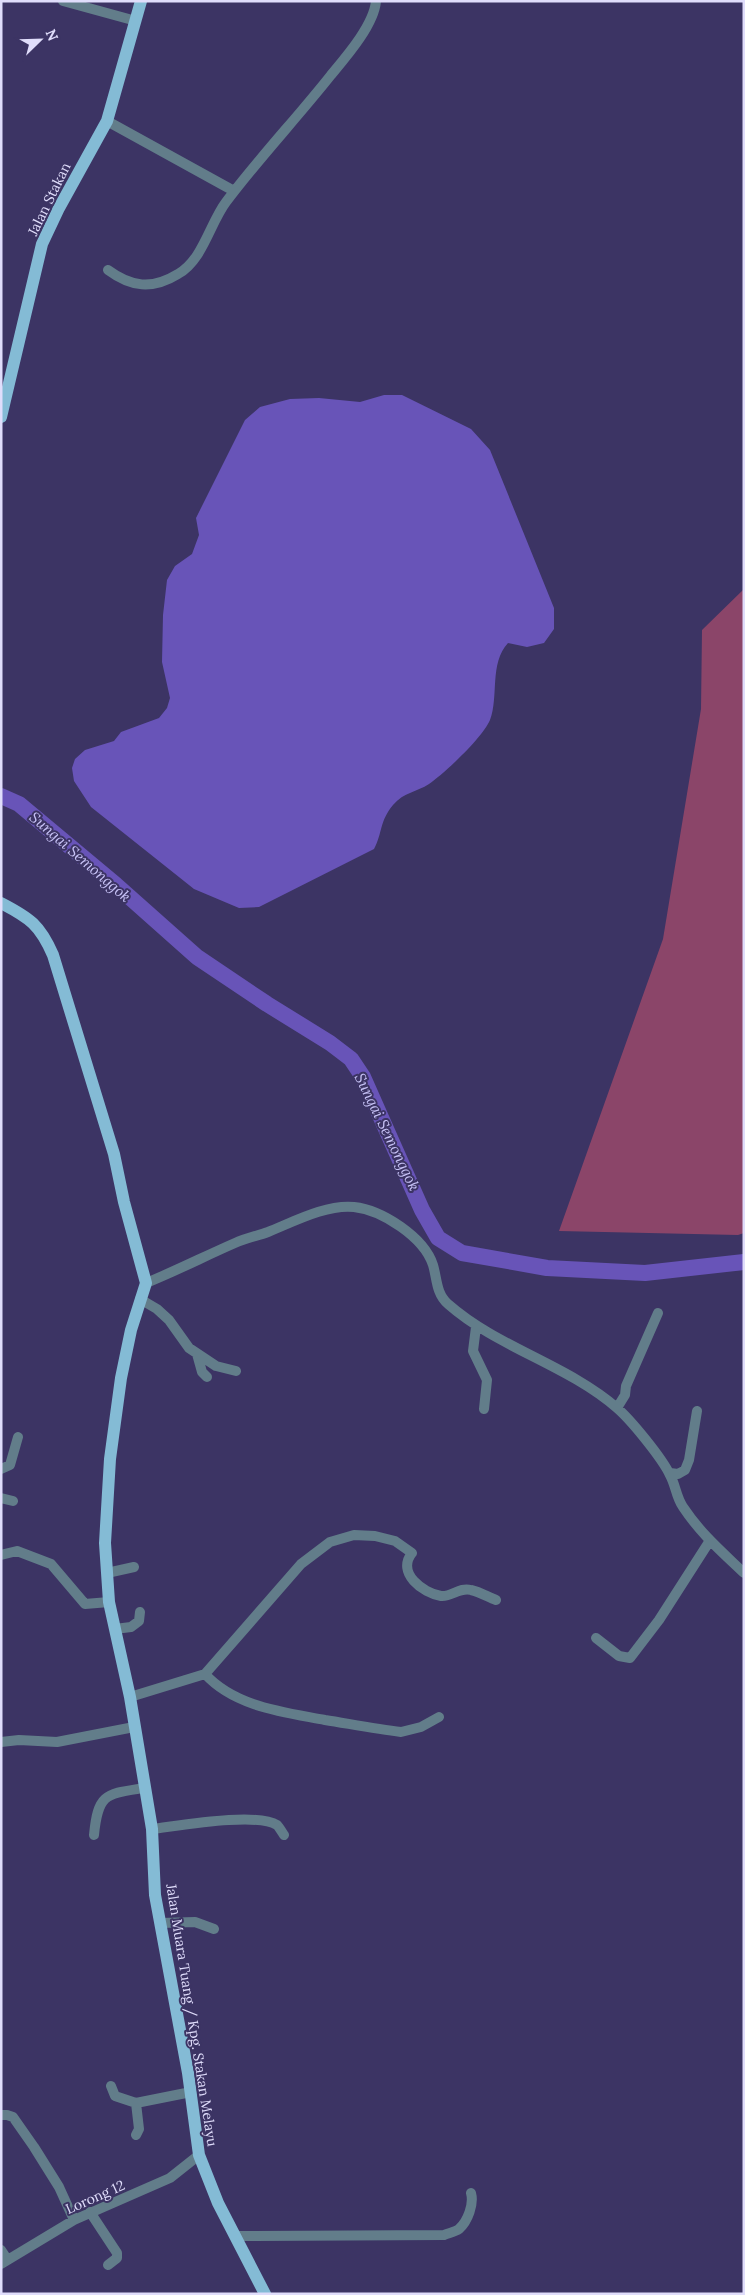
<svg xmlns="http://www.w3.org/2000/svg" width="745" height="2295" font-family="Lora,serif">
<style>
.green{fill:#8b4569}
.water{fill:#6854b8}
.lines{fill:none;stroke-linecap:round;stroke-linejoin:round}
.river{stroke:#6854b8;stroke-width:16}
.minor{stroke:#627d8a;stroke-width:10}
.major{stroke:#84bbd5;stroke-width:12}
.labels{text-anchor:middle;stroke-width:4;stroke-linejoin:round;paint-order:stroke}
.street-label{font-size:14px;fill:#e0ddfb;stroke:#3c3464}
.water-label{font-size:15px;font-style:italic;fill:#c7c2f6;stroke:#3c3464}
</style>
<rect width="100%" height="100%" fill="#3c3464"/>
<path class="green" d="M 744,589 L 744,1233 L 738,1235 L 559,1231 L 663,939 L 701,709 L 702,630 Z"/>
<path class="water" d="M 384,395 L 402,395 L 471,429 L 490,450 L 554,608 L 554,629 L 544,643 L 527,647 L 508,643 C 489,664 499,696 490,720 C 483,737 445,773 429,784 C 417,792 404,792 393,805 C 379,822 383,832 374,849 L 259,907 L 239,908 L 194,889 L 91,807 L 74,781 L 72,768 L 75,759 L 85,750 L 114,741 L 121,732 L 159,718 L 167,708 L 170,698 L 162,662 L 163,615 L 167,580 L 175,566 L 192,554 L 199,535 L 196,518 L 245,420 L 260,407 L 290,399 L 319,398 L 360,402 Z"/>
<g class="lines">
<path class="river" d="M 1,796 L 19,804 L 116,885 L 197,957 L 267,1004 L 330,1043 L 351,1059 L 363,1077 L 422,1210 L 438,1238 L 462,1253 L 547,1268 L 645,1273 L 744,1262"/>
<path class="minor" d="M 63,1 L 136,21
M 107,121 L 234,191
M 108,270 C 131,287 152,290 178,274 C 203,260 210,223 226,202 C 259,158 297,118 331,75 C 346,57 374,25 376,1
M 146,1283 C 176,1271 205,1256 235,1243 C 246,1238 257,1236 268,1232 C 293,1222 327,1204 354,1207 C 382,1210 424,1237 433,1265 C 437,1278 436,1294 448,1304 C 498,1348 566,1364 617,1408 C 631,1420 662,1458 670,1475 C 676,1486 676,1497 683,1507 C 701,1534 721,1551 744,1573
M 140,1299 L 157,1309 L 169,1320 L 189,1348 L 216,1366 L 236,1371
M 476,1327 L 473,1351 L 487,1380 L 484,1409
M 197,1354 L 202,1372 L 207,1377
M 617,1408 L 625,1395 L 626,1386 L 658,1313
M 1,1469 L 10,1465 L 18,1437
M 670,1473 L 678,1474 L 685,1470 L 689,1460 L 697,1411
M 1,1498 L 13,1501
M 1,1555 L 17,1551 L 51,1564 L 85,1604 L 109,1602
M 107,1573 L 134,1567
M 115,1629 L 131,1627 L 139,1621 L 140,1612
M 596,1638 L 619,1656 L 630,1658 L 659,1620 L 709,1542
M 205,1674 C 235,1707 284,1712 325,1720 C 350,1724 376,1729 401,1732 L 421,1727 L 439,1717
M 130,1697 L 205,1674 L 301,1564 L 330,1542 L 354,1535 L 375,1536 L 395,1541 L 412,1553 C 396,1573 423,1593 441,1596 C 452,1597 459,1587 471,1590 C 480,1592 488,1597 496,1600
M 1,1742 L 19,1740 L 57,1742 L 134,1727
M 152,1829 C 178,1826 256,1812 277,1825 C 279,1827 282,1832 284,1835
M 94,1835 C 98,1793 106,1794 144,1788
M 161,1923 L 195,1922 L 214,1929
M 111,2086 L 115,2096 L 136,2103 L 191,2092
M 136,2103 L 139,2129 L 136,2135
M 1,2115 L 7,2115 L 13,2117 L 34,2147 L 59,2187 L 74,2220
M 90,2212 L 117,2253 L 117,2258 L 108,2265
M 235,2236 L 444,2235 C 448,2233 455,2232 459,2229 C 468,2221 474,2204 471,2193
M 1,2250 L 7,2259
M 1,2264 L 74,2220 L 170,2178 L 199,2155"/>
<path class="major" d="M 1,417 L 42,244 L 59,208 L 107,121 L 141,1
M 1,903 C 30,918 40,925 53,955 L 114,1154 L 124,1202 L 146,1283 L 131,1330 L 121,1378 L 110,1459 L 105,1543 L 109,1602 L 130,1697 L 152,1829 L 155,1895 L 188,2073 L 199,2155 L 218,2203 L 265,2294"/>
</g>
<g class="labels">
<g class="street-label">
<text transform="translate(49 199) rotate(-64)" y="5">Jalan Stakan</text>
<text transform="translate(192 2015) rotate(81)" y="5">Jalan Muara Tuang / Kpg. Stakan Melayu</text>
<text transform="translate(95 2197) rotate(-24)" y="5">Lorong 12</text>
</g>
<g class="water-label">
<text transform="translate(80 857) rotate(41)" y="5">Sungai Semonggok</text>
<text transform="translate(387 1132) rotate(64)" y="5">Sungai Semonggok</text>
</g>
</g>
<rect width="745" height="2295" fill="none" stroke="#e0ddfb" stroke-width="5"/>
<g transform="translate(40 40) rotate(67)" stroke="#3c3464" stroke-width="4" paint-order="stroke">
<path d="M0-4L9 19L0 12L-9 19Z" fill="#e0ddfb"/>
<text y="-8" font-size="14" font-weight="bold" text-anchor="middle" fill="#e0ddfb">N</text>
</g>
</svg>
